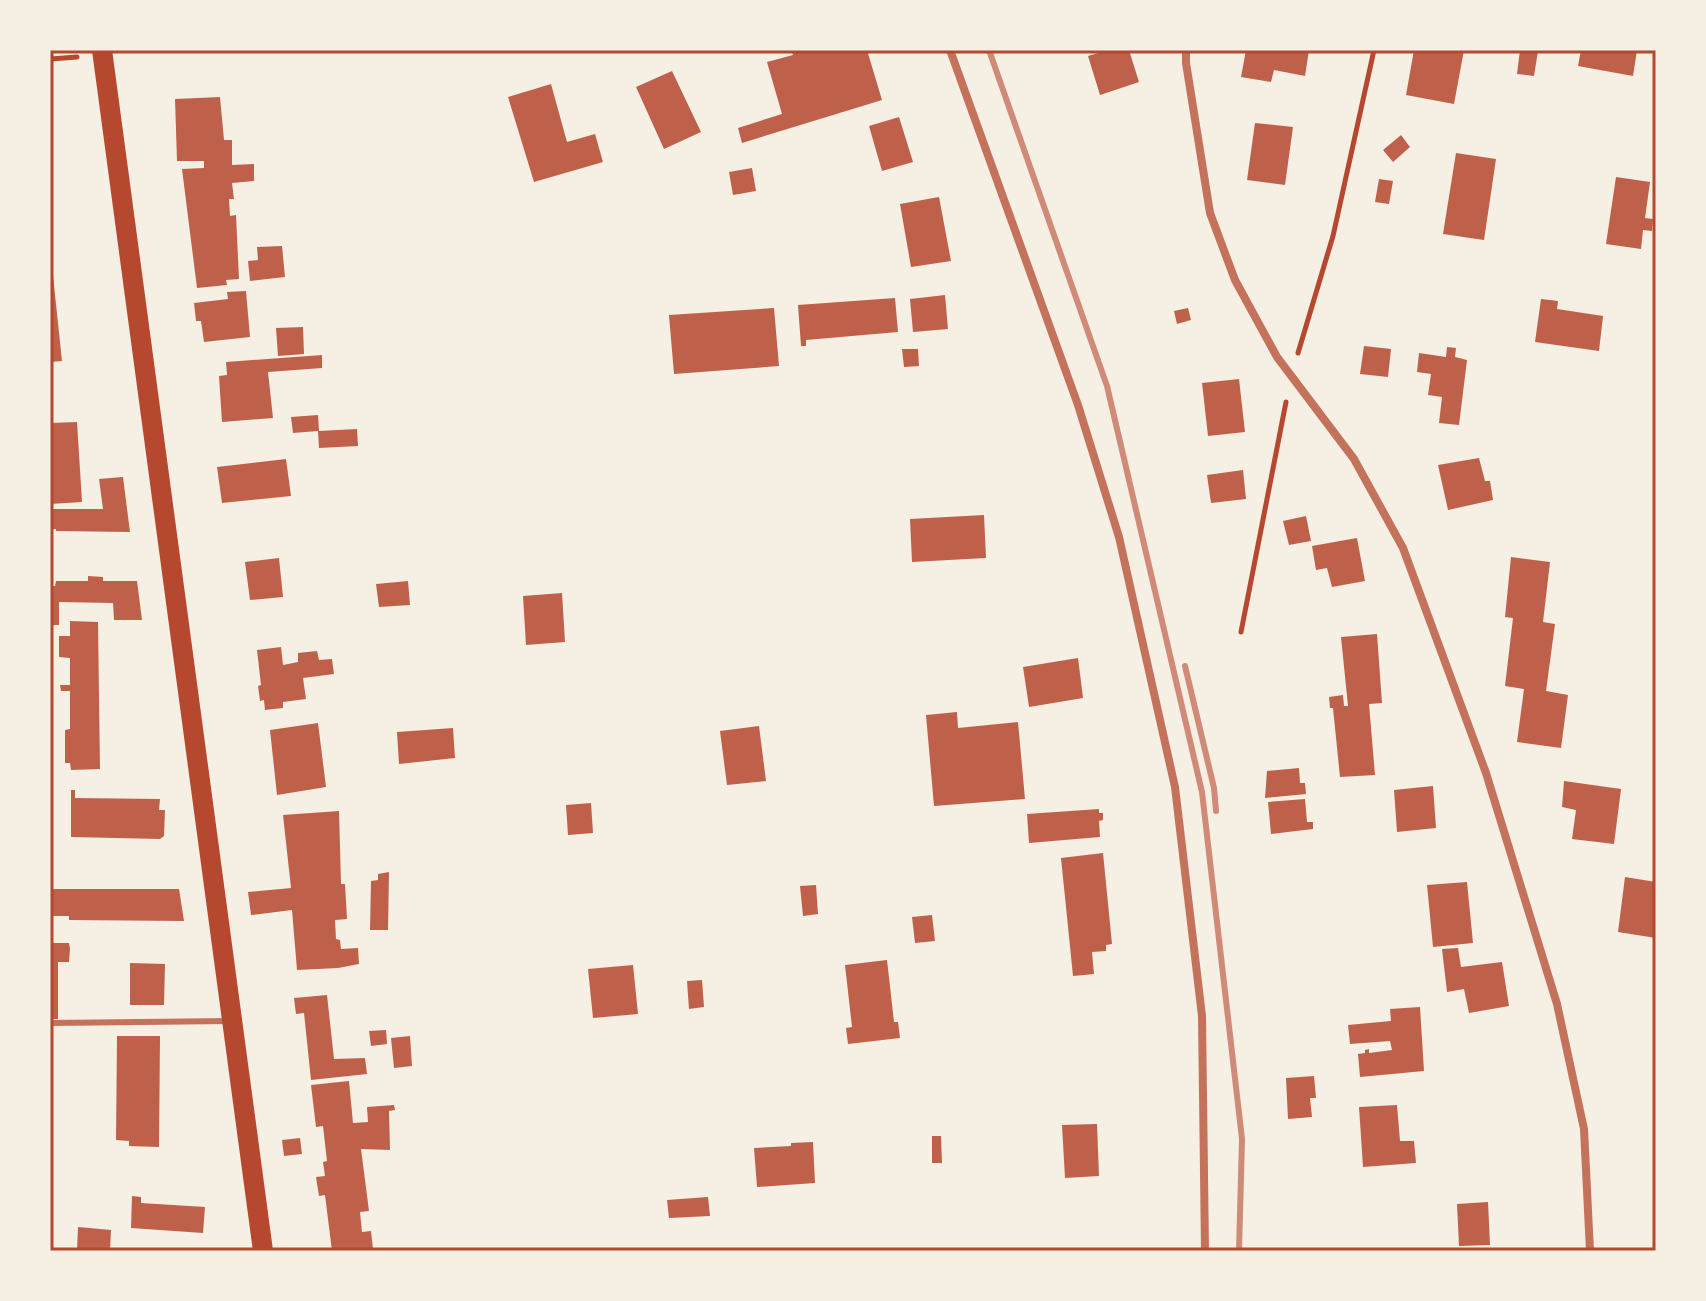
<svg xmlns="http://www.w3.org/2000/svg" width="1706" height="1301" font-family="Manrope,sans-serif">
<style>
.building{fill:#bf614a}
.lines{fill:none;stroke-linecap:round;stroke-linejoin:round}
.path{stroke:#b5482f;stroke-width:5}
.service{stroke:#c5725c;stroke-width:6}
.minor{stroke:#c5725c;stroke-width:8}
.primary{stroke:#b5482f;stroke-width:20}
.rail{stroke:#cf8b77;stroke-width:6}
.neatline{fill:none;stroke:#b5482f;stroke-width:3}
</style>
<rect width="100%" height="100%" fill="#f6efe4"/>
<path class="building" d="M 791,50 L 867,50 L 882,100 L 742,143 L 738,128 L 782,114 L 767,62 L 793,55 Z
M 1108,50 L 1129,50 L 1139,82 L 1100,95 L 1088,56 Z
M 1246,50 L 1309,50 L 1305,76 L 1274,70 L 1271,82 L 1241,77 Z
M 1414,50 L 1464,50 L 1454,104 L 1406,95 Z
M 1520,50 L 1538,51 L 1534,76 L 1517,74 Z
M 1581,50 L 1637,50 L 1633,76 L 1578,66 Z
M 672,71 L 701,132 L 664,149 L 636,87 Z
M 551,84 L 567,142 L 595,134 L 603,162 L 534,182 L 508,97 Z
M 220,97 L 224,140 L 232,140 L 232,165 L 254,164 L 254,181 L 232,183 L 234,199 L 229,199 L 230,216 L 236,215 L 239,279 L 226,280 L 227,285 L 197,288 L 182,169 L 204,168 L 204,161 L 177,161 L 175,99 Z
M 899,117 L 913,162 L 882,171 L 869,126 Z
M 1255,123 L 1293,127 L 1285,185 L 1247,180 Z
M 1401,135 L 1410,147 L 1393,162 L 1383,150 Z
M 1456,153 L 1496,159 L 1484,240 L 1443,234 Z
M 752,168 L 756,191 L 733,195 L 729,172 Z
M 1616,177 L 1650,182 L 1645,218 L 1653,219 L 1652,231 L 1643,230 L 1641,249 L 1606,244 Z
M 1379,179 L 1393,181 L 1389,204 L 1375,202 Z
M 939,197 L 951,261 L 911,267 L 900,204 Z
M 282,246 L 285,277 L 250,281 L 248,261 L 258,260 L 257,247 Z
M 50,266 L 52,266 L 62,361 L 50,362 Z
M 246,291 L 250,337 L 204,342 L 201,321 L 196,321 L 194,303 L 228,299 L 227,292 Z
M 945,295 L 948,329 L 913,332 L 910,299 Z
M 895,298 L 898,332 L 806,340 L 806,346 L 801,346 L 798,305 Z
M 1541,299 L 1558,301 L 1557,309 L 1603,316 L 1599,351 L 1535,342 Z
M 774,308 L 779,366 L 674,374 L 669,315 Z
M 1188,308 L 1191,320 L 1177,324 L 1174,311 Z
M 303,327 L 304,354 L 278,356 L 276,328 Z
M 1364,346 L 1391,349 L 1388,377 L 1360,374 Z
M 1447,347 L 1456,348 L 1455,357 L 1467,360 L 1459,425 L 1439,423 L 1442,397 L 1428,395 L 1431,374 L 1417,372 L 1419,353 L 1446,357 Z
M 902,349 L 918,349 L 919,366 L 904,367 Z
M 322,355 L 322,368 L 268,372 L 273,418 L 222,422 L 219,376 L 227,375 L 226,362 Z
M 1239,379 L 1245,432 L 1208,436 L 1202,383 Z
M 318,415 L 319,431 L 357,429 L 358,446 L 319,448 L 318,431 L 293,433 L 291,417 Z
M 77,422 L 82,502 L 50,504 L 50,423 Z
M 1479,458 L 1485,481 L 1490,481 L 1493,500 L 1448,510 L 1438,465 Z
M 286,459 L 291,496 L 222,503 L 217,467 Z
M 1243,470 L 1246,499 L 1211,503 L 1207,475 Z
M 123,477 L 130,532 L 56,531 L 56,529 L 50,529 L 50,509 L 103,509 L 99,479 Z
M 984,515 L 986,558 L 912,562 L 910,519 Z
M 1306,516 L 1311,541 L 1289,545 L 1283,521 Z
M 1357,538 L 1365,581 L 1332,587 L 1327,568 L 1316,570 L 1312,546 Z
M 1511,557 L 1550,562 L 1543,622 L 1555,624 L 1546,691 L 1568,695 L 1561,748 L 1517,742 L 1524,689 L 1505,686 L 1513,618 L 1505,617 Z
M 279,558 L 283,597 L 250,600 L 245,562 Z
M 88,576 L 103,577 L 103,581 L 137,581 L 142,620 L 114,620 L 113,603 L 59,602 L 59,625 L 50,625 L 50,586 L 55,586 L 56,581 L 88,581 Z
M 408,581 L 410,605 L 379,607 L 376,584 Z
M 562,593 L 565,642 L 526,645 L 523,596 Z
M 70,621 L 98,622 L 100,769 L 71,770 L 70,763 L 65,763 L 65,730 L 70,729 L 70,691 L 61,691 L 60,685 L 70,685 L 70,658 L 59,657 L 59,636 L 70,636 Z
M 1377,634 L 1382,703 L 1369,704 L 1375,775 L 1340,777 L 1333,708 L 1330,708 L 1329,697 L 1343,695 L 1344,706 L 1348,706 L 1341,637 Z
M 281,647 L 283,665 L 298,662 L 298,653 L 317,651 L 319,660 L 332,659 L 334,674 L 303,678 L 306,699 L 283,702 L 283,708 L 265,710 L 264,700 L 260,701 L 258,686 L 261,685 L 257,650 Z
M 1078,658 L 1083,698 L 1029,707 L 1023,667 Z
M 957,712 L 958,728 L 1018,722 L 1025,799 L 934,806 L 926,715 Z
M 318,723 L 326,787 L 277,795 L 270,730 Z
M 759,726 L 766,781 L 727,785 L 720,731 Z
M 453,728 L 455,758 L 399,764 L 397,732 Z
M 1299,768 L 1300,783 L 1305,783 L 1306,794 L 1265,798 L 1267,771 Z
M 1564,781 L 1621,789 L 1614,844 L 1572,839 L 1576,810 L 1562,807 Z
M 1433,786 L 1436,828 L 1397,832 L 1394,790 Z
M 71,790 L 75,790 L 75,798 L 160,799 L 159,810 L 165,810 L 164,836 L 160,839 L 71,837 Z
M 1305,799 L 1307,822 L 1313,822 L 1313,829 L 1271,834 L 1268,802 Z
M 591,803 L 593,833 L 568,835 L 566,805 Z
M 1099,809 L 1099,813 L 1103,813 L 1103,820 L 1099,821 L 1100,837 L 1029,843 L 1027,814 Z
M 339,811 L 341,884 L 345,884 L 347,919 L 335,920 L 336,939 L 340,940 L 341,949 L 358,948 L 359,964 L 338,968 L 297,970 L 292,910 L 251,915 L 248,892 L 291,888 L 283,815 Z
M 1103,853 L 1112,944 L 1106,945 L 1106,951 L 1092,952 L 1094,974 L 1073,976 L 1061,858 Z
M 389,872 L 388,930 L 370,930 L 371,881 L 378,880 L 378,874 Z
M 1625,877 L 1656,882 L 1656,938 L 1618,932 Z
M 1467,882 L 1473,943 L 1433,947 L 1427,885 Z
M 816,885 L 818,914 L 803,916 L 800,886 Z
M 50,889 L 179,889 L 184,921 L 69,920 L 69,916 L 50,916 Z
M 932,915 L 935,941 L 915,943 L 912,917 Z
M 50,943 L 69,943 L 70,949 L 69,962 L 58,962 L 58,1019 L 50,1019 Z
M 1458,948 L 1461,967 L 1502,962 L 1509,1006 L 1469,1013 L 1464,989 L 1447,992 L 1442,949 Z
M 887,960 L 894,1022 L 898,1022 L 900,1038 L 848,1044 L 846,1028 L 852,1027 L 845,965 Z
M 130,963 L 165,964 L 164,1005 L 130,1005 Z
M 633,965 L 638,1014 L 593,1018 L 588,969 Z
M 702,980 L 704,1007 L 689,1009 L 687,981 Z
M 327,995 L 334,1059 L 365,1058 L 367,1074 L 311,1080 L 304,1013 L 296,1014 L 294,998 Z
M 1420,1007 L 1424,1071 L 1360,1077 L 1358,1054 L 1365,1053 L 1365,1050 L 1369,1049 L 1369,1053 L 1392,1050 L 1390,1041 L 1350,1044 L 1348,1025 L 1391,1021 L 1390,1009 Z
M 386,1030 L 387,1044 L 371,1046 L 369,1031 Z
M 117,1036 L 160,1036 L 159,1147 L 129,1146 L 129,1141 L 116,1140 Z
M 410,1036 L 412,1066 L 394,1068 L 391,1038 Z
M 1314,1076 L 1316,1098 L 1310,1098 L 1312,1117 L 1288,1119 L 1286,1078 Z
M 349,1081 L 353,1123 L 368,1122 L 367,1107 L 394,1105 L 395,1110 L 389,1111 L 390,1150 L 361,1149 L 369,1211 L 360,1212 L 362,1232 L 371,1231 L 373,1249 L 332,1251 L 325,1195 L 319,1196 L 316,1177 L 325,1176 L 323,1162 L 327,1161 L 323,1126 L 316,1127 L 311,1085 Z
M 1397,1105 L 1400,1141 L 1414,1141 L 1416,1163 L 1363,1167 L 1359,1107 Z
M 1097,1124 L 1099,1176 L 1065,1178 L 1062,1125 Z
M 932,1136 L 941,1136 L 942,1163 L 932,1163 Z
M 300,1138 L 302,1154 L 284,1156 L 282,1140 Z
M 813,1142 L 815,1183 L 757,1187 L 754,1148 L 791,1146 L 791,1143 Z
M 132,1196 L 141,1197 L 141,1203 L 205,1207 L 203,1233 L 131,1228 Z
M 708,1197 L 710,1216 L 669,1218 L 667,1200 Z
M 1488,1202 L 1490,1245 L 1459,1246 L 1457,1204 Z
M 78,1227 L 111,1230 L 110,1251 L 77,1251 Z"/>
<g class="lines">
<path class="path" d="M 50,59 L 77,57
M 1298,353 L 1333,236 L 1374,50
M 1241,632 L 1286,402"/>
<path class="service" d="M 50,1023 L 230,1021"/>
<path class="minor" d="M 950,50 L 1078,405 L 1119,537 L 1175,787 L 1202,1016 L 1205,1251
M 1186,50 L 1186,63 L 1210,213 L 1235,280 L 1277,357 L 1354,459 L 1403,548 L 1486,773 L 1557,1004 L 1584,1129 L 1590,1251"/>
<path class="primary" d="M 102,50 L 263,1251"/>
<path class="rail" d="M 989,50 L 1107,386 L 1202,792 L 1242,1139 L 1239,1251
M 1185,666 L 1214,788 L 1216,811"/>
</g>
<rect width="1706" height="1301" fill="none" stroke="#f6efe4" stroke-width="104"/>
<rect x="52" y="52" width="1602" height="1197" class="neatline"/>
</svg>
